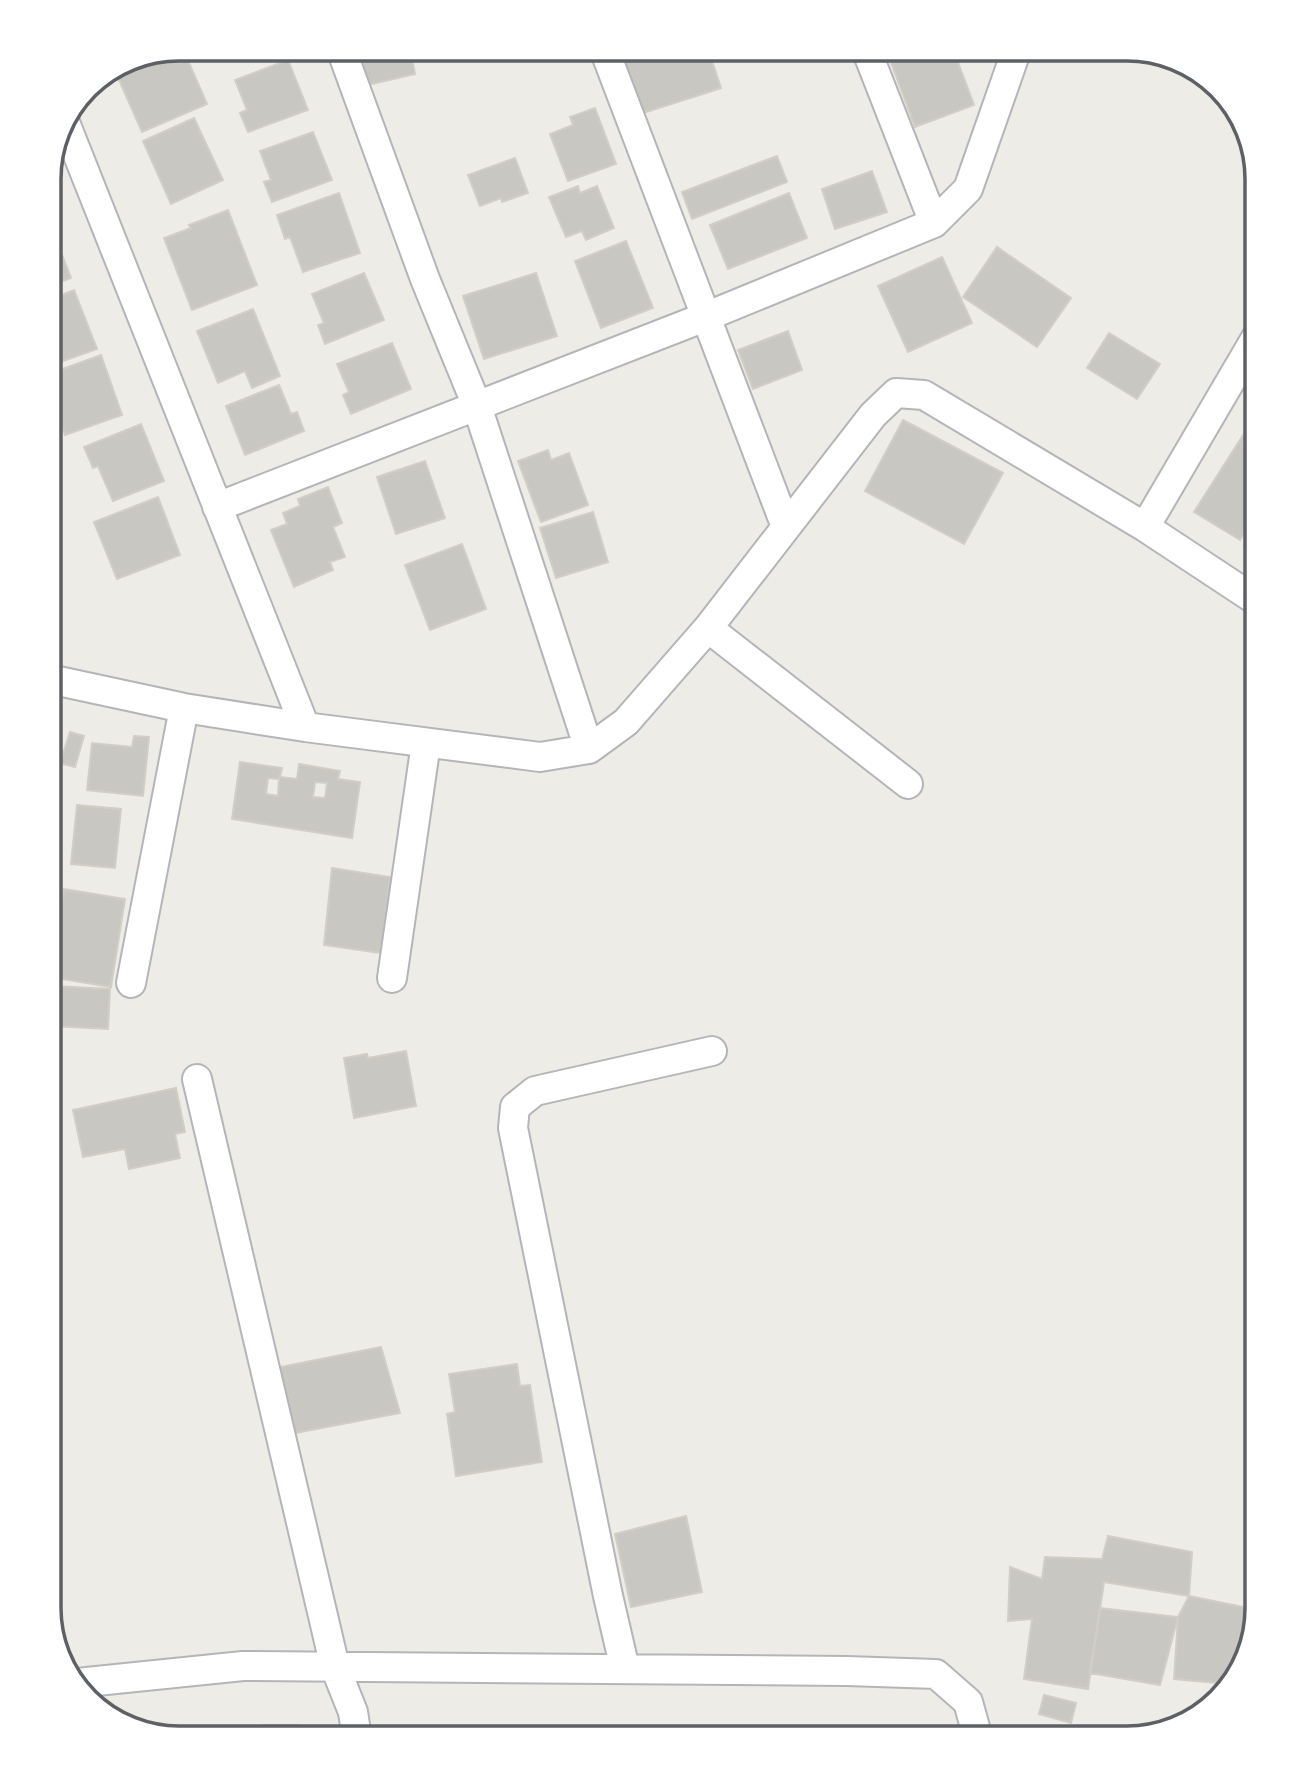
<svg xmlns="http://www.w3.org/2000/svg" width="1306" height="1787" font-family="Karla,sans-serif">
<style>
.building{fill:#c9c7c2;stroke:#d2cec5;stroke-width:2;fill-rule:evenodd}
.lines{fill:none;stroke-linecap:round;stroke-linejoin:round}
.street-casing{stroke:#b3b5b9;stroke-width:32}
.street{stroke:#fff;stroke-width:28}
.rim{fill:none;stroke:#5d6064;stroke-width:3.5}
</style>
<rect width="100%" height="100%" fill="#eeece6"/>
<path class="building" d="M 180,49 L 183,49 L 207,104 L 142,132 L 116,73 Z
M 224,49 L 252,49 L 227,58 Z
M 354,49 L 410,49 L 415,74 L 363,86 Z
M 631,49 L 708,49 L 721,88 L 634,116 L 613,55 Z
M 886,49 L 953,49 L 974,105 L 915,127 Z
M 288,60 L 308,110 L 248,132 L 240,113 L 247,110 L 235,80 Z
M 595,108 L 616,164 L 568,181 L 550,134 L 573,125 L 570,117 Z
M 194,118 L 223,180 L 171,204 L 143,141 Z
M 313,132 L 332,180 L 272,202 L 264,182 L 271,180 L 260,151 Z
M 777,156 L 787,182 L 692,219 L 682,192 Z
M 515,158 L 528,193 L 502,202 L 501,198 L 480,206 L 468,175 Z
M 872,171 L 887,212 L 835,229 L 822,189 Z
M 578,186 L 580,193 L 597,186 L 614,228 L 586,240 L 582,231 L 566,237 L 549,197 Z
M 339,193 L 360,253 L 303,272 L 290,237 L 285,239 L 277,215 Z
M 789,193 L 807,238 L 728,269 L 710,225 Z
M 228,210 L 257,285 L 192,310 L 164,238 L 191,228 L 189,225 Z
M 49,221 L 71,278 L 49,286 Z
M 626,241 L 653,308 L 601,328 L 575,261 Z
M 997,247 L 1071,298 L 1037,347 L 963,297 Z
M 942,257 L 972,323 L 908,352 L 878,286 Z
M 364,273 L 384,320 L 325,344 L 318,325 L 324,323 L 312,294 Z
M 536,273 L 557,336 L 484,359 L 463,296 Z
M 74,290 L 97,349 L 49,366 L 49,300 Z
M 253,309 L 280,376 L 252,388 L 245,371 L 218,383 L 197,331 Z
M 788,331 L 802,370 L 753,389 L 738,350 Z
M 1109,333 L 1160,364 L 1137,399 L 1087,368 Z
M 392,343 L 411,389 L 351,414 L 343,395 L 349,392 L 337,364 Z
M 101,355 L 122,415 L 65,435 L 49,389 L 49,374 Z
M 279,385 L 291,414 L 297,412 L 304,431 L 245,455 L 226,406 Z
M 903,420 L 1003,473 L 964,544 L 865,491 Z
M 141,424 L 164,481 L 113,501 L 98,466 L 93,468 L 84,447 Z
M 1247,429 L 1257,436 L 1257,513 L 1240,540 L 1194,512 Z
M 548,450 L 551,460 L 569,453 L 588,505 L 541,522 L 518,461 Z
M 425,461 L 445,518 L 396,534 L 377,477 Z
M 328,487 L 342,523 L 333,527 L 345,557 L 330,562 L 333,570 L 294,587 L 271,530 L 287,524 L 283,513 L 300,506 L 298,499 Z
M 158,497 L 180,555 L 117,579 L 94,522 Z
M 593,512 L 608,562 L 556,578 L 540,528 Z
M 1257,522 L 1257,552 L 1244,545 Z
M 462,544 L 486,609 L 430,630 L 405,565 Z
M 70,732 L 84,736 L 75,767 L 60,763 Z
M 134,736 L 149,737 L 143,796 L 87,790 L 92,743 L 132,747 Z
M 240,762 L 282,768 L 280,777 L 297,779 L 299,764 L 340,771 L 338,779 L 360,782 L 352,838 L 232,819 ZM 268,778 L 279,779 L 278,796 L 266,794 ZM 315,782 L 327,783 L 325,798 L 313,797 Z
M 77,805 L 121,809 L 115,868 L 71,864 Z
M 332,868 L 390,877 L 381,953 L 324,945 Z
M 64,889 L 125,899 L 111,987 L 50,977 Z
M 54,986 L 110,989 L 108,1029 L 52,1026 Z
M 406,1051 L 416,1106 L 354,1118 L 344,1058 L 367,1054 L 368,1058 Z
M 176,1088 L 185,1132 L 175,1134 L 180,1158 L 129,1169 L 125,1149 L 83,1157 L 73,1110 Z
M 381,1347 L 400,1413 L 295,1433 L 276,1368 Z
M 517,1364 L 520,1386 L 530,1385 L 542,1462 L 456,1476 L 447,1414 L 455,1412 L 449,1374 Z
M 686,1516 L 702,1592 L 631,1607 L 615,1534 Z
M 1108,1536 L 1192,1552 L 1189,1596 L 1104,1582 L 1088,1689 L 1024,1679 L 1032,1619 L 1008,1621 L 1010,1567 L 1042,1579 L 1045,1557 L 1102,1559 Z
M 1189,1596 L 1248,1608 L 1240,1669 L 1239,1673 L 1228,1684 L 1174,1679 L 1178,1617 Z
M 1100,1608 L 1178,1617 L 1160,1685 L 1090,1673 Z
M 1044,1695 L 1076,1703 L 1071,1723 L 1039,1714 Z
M 263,1725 L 299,1725 L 300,1738 L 214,1738 L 214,1727 L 244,1726 L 244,1735 L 263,1735 Z"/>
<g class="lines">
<g class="street-casing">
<path id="street" d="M 341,49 L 425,279 L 477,406 L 589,749
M 604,49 L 786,527
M 866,49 L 934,223
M 64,120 L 305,727
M 217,507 L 705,317 L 934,223 L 968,189 L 1017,49
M 1145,527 L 1257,336
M 708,628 L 908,784
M 49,679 L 184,708 L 305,727 L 540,757 L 589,749 L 626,722 L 708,628 L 873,415 L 896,393 L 924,395 L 1145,527 L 1257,601
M 392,978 L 426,743
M 131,983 L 184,708
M 197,1079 L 335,1667 L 353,1712 L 357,1738
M 625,1669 L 608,1596 L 513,1128 L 515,1107 L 535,1091 L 712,1051
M 77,1683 L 243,1666 L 847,1671 L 936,1674 L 968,1702 L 978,1738"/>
</g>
<use href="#street" class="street"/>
</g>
<path d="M0 0H1306V1787H0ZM179 61H1127A118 118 0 0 1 1245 179V1608A118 118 0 0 1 1127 1726H179A118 118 0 0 1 61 1608V179A118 118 0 0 1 179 61Z" fill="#fff" fill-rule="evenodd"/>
<path class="rim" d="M179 61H1127A118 118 0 0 1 1245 179V1608A118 118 0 0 1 1127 1726H179A118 118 0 0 1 61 1608V179A118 118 0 0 1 179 61Z"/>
</svg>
